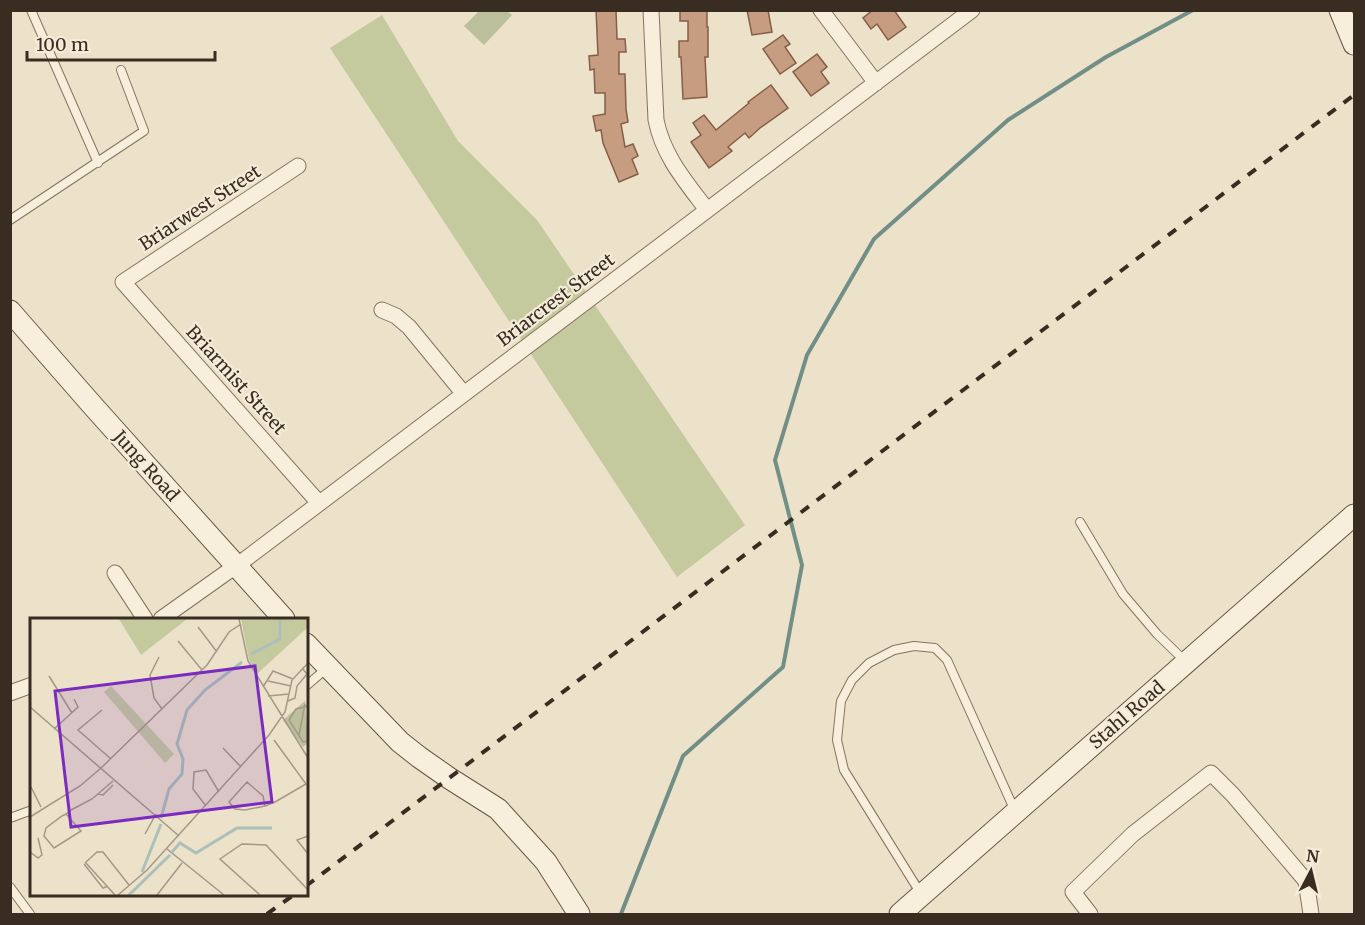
<svg xmlns="http://www.w3.org/2000/svg" width="1365" height="925" font-family="Merriweather,serif">
<style>
.green{fill:#c5ca9e}
.cemetery{fill:#bcbf9c}
.lines{fill:none;stroke-linecap:round;stroke-linejoin:round}
.stream{stroke:#718f86;stroke-width:4}
.building{fill:#c79d82;stroke:#855e47;stroke-width:1.5}
.lane-casing{stroke:#87735f;stroke-width:10}
.street-casing{stroke:#87735f;stroke-width:17}
.secondary-casing{stroke:#695542;stroke-width:23}
.lane{stroke:#f7eedc;stroke-width:8}
.street{stroke:#f7eedc;stroke-width:15}
.secondary{stroke:#f7eedc;stroke-width:21}
.rail{stroke:#392c21;stroke-width:4;stroke-dasharray:10 10;stroke-linecap:butt}
.labels{text-anchor:middle;stroke-width:4.5;stroke-linejoin:round;paint-order:stroke}
.street-label{font-size:18px;fill:#392c21;stroke:#f4ebd8}
.inset-river{fill:none;stroke:#aac0b9;stroke-width:3}
.inset-road{fill:none;stroke:#a49986;stroke-width:1.5}
.view{fill:#7b2cbf;fill-opacity:0.15;stroke:#7b2cbf;stroke-width:3}
.inset-edge{fill:none;stroke:#392c21;stroke-width:3}
</style>
<rect width="100%" height="100%" fill="#ece1c9"/>
<path class="green" d="M 382,15 L 458,141 L 537,220 L 745,525 L 677,577 L 330,48 Z"/>
<path class="cemetery" d="M 479,11 L 507,11 L 512,15 L 484,45 L 464,26 Z"/>
<g class="lines">
<path class="stream" d="M 621,914 L 683,756 L 783,667 L 802,565 L 775,460 L 807,355 L 874,239 L 1008,120 L 1106,57 L 1193,10"/>
</g>
<path class="building" d="M 596,10 L 616,10 L 617,39 L 625,39 L 626,52 L 619,52 L 619,74 L 625,74 L 626,109 L 628,122 L 621,124 L 625,147 L 633,144 L 638,156 L 632,159 L 638,174 L 619,182 L 603,143 L 601,130 L 596,131 L 593,116 L 605,114 L 605,93 L 595,93 L 594,69 L 590,70 L 589,56 L 598,55 Z
M 680,10 L 707,10 L 707,27 L 708,27 L 708,57 L 705,57 L 707,97 L 683,99 L 681,57 L 679,57 L 679,41 L 688,41 L 688,21 L 680,21 Z
M 747,10 L 768,10 L 772,32 L 752,35 Z
M 873,10 L 894,10 L 906,27 L 888,40 L 877,24 L 871,29 L 863,18 Z
M 783,35 L 790,44 L 785,47 L 796,63 L 780,74 L 763,49 Z
M 817,54 L 827,67 L 821,72 L 829,83 L 811,96 L 793,72 Z
M 771,85 L 788,108 L 760,128 L 749,138 L 745,133 L 728,147 L 732,151 L 709,168 L 691,142 L 701,135 L 693,123 L 704,115 L 716,130 L 749,103 L 748,102 Z"/>
<g class="lines">
<g class="lane-casing">
<path id="lane" d="M 31,10 L 98,163
M 10,220 L 144,131 L 121,70
M 1080,522 L 1123,594 L 1157,634 L 1185,661
M 306,686 L 327,668
M 10,818 L 32,810
M 10,887 L 30,914
M 921,894 L 844,770 L 837,740 L 841,701 L 852,680 L 869,663 L 894,650 L 914,646 L 935,648 L 947,660 L 1015,811"/>
</g>
<g class="street-casing">
<path id="street" d="M 651,10 L 656,120 C 663,156 686,182 707,210
M 821,10 L 876,83
M 298,166 L 123,282 L 319,503
M 382,310 L 396,316 L 409,327 L 464,394
M 115,573 L 145,619
M 161,619 L 247,558 L 972,10
M 10,693 L 32,685
M 1090,914 L 1073,892 L 1133,834 L 1211,773 L 1233,795 L 1306,881 L 1311,914"/>
</g>
<g class="secondary-casing">
<path id="secondary" d="M 1340,10 L 1354,44
M 10,311 L 93,406 L 284,619
M 306,644 L 400,742 L 419,757 L 449,778 L 498,809 L 546,862 L 579,914
M 900,914 L 1354,515"/>
</g>
<use href="#lane" class="lane"/>
<use href="#street" class="street"/>
<use href="#secondary" class="secondary"/>
<path class="rail" d="M 306,886 L 1354,95
M 267,914 L 295,894"/>
</g>
<g class="labels">
<g class="street-label">
<text transform="translate(200 208) rotate(-33)" y="6">Briarwest Street</text>
<text transform="translate(556 300) rotate(-37)" y="6">Briarcrest Street</text>
<text transform="translate(236 380) rotate(48)" y="6">Briarmist Street</text>
<text transform="translate(146 466) rotate(48)" y="6">Jung Road</text>
<text transform="translate(1127 715) rotate(-41)" y="6">Stahl Road</text>
</g>
</g>
<g transform="translate(30 618)">
<rect width="278" height="278" fill="#ece1c9"/>
<path d="M 89,1 L 157,1 L 111,37 ZM 211,1 L 277,1 L 277,10 L 227,56 L 219,42 ZM 81,68 L 144,136 L 135,145 L 74,74 Z" fill="#c5ca9e"/>
<path d="M 275,83 L 278,125 L 273,129 L 253,102 Z" fill="#bcbf9c"/>
<path class="inset-river" d="M 221,36 L 250,21 L 250,1M 131,200 L 139,171 L 152,156 L 153,141 L 147,126 L 157,92 L 175,72 L 212,44M 142,234 L 150,225 L 166,235 L 207,210 L 242,210M 112,254 L 131,206M 99,277 L 140,237"/>
<path class="inset-road" d="M 209,1 L 218,43 L 278,140M 168,9 L 187,34M 148,23 L 172,52M 129,39 L 120,57 L 124,80 L 132,91M 19,58 L 42,95M 238,63 L 261,68M 233,69 L 243,53 L 263,61M 238,78 L 259,76M 258,83 L 265,80 L 267,68 L 277,56 L 272,50M 278,88 L 266,91 L 259,102 L 273,124 L 278,123M 0,89 L 149,218M 72,92 L 48,112 L 81,141M 24,111 L 48,89 L 44,81M 269,117 L 275,86M 193,130 L 211,149M 1,169 L 11,189M 68,176 L 73,177 L 83,167M 176,188 L 163,171 L 164,154 L 176,152 L 189,174M 235,188 L 233,178 L 217,164 L 199,184 L 205,191 L 215,192 L 235,188 L 245,184 L 276,166 L 244,122M 36,196 L 51,213 L 24,230 L 14,218 L 16,210 L 32,198 L 36,196 L 41,192 L 62,181 L 83,163M 0,199 L 50,168 L 71,150 L 177,47 L 199,14 L 211,6M 115,216 L 126,196M 278,218 L 267,222 L 278,236M 137,231 L 194,277M 0,234 L 8,240 L 12,237 L 8,220M 55,244 L 85,277M 56,244 L 67,234 L 73,234 L 99,267M 54,246 L 73,270 L 78,268M 88,277 L 117,252 L 239,117 L 255,94 L 262,62 L 278,45M 127,277 L 152,245M 230,277 L 190,241 L 212,226 L 236,227 L 278,272"/>
<path class="view" d="M 225,48 L 242,184 L 41,209 L 25,73 Z"/>
<rect width="278" height="278" class="inset-edge"/>
</g>
<rect width="1365" height="925" fill="none" stroke="#392c21" stroke-width="24"/>
<g transform="translate(1311 871) rotate(7)" stroke="#f4ebd8" stroke-width="4.5" paint-order="stroke">
<path d="M0-4.5L10 22L0 15L-10 22Z" fill="#392c21"/>
<text y="-9" font-size="16" font-weight="bold" text-anchor="middle" fill="#392c21">N</text>
</g>
<path d="M27 51v9h188v-9" fill="none" stroke="#392c21" stroke-width="3"/>
<text x="36" y="51" font-size="18" fill="#392c21" stroke="#f4ebd8" stroke-width="4.5" paint-order="stroke">100 m</text>
</svg>
